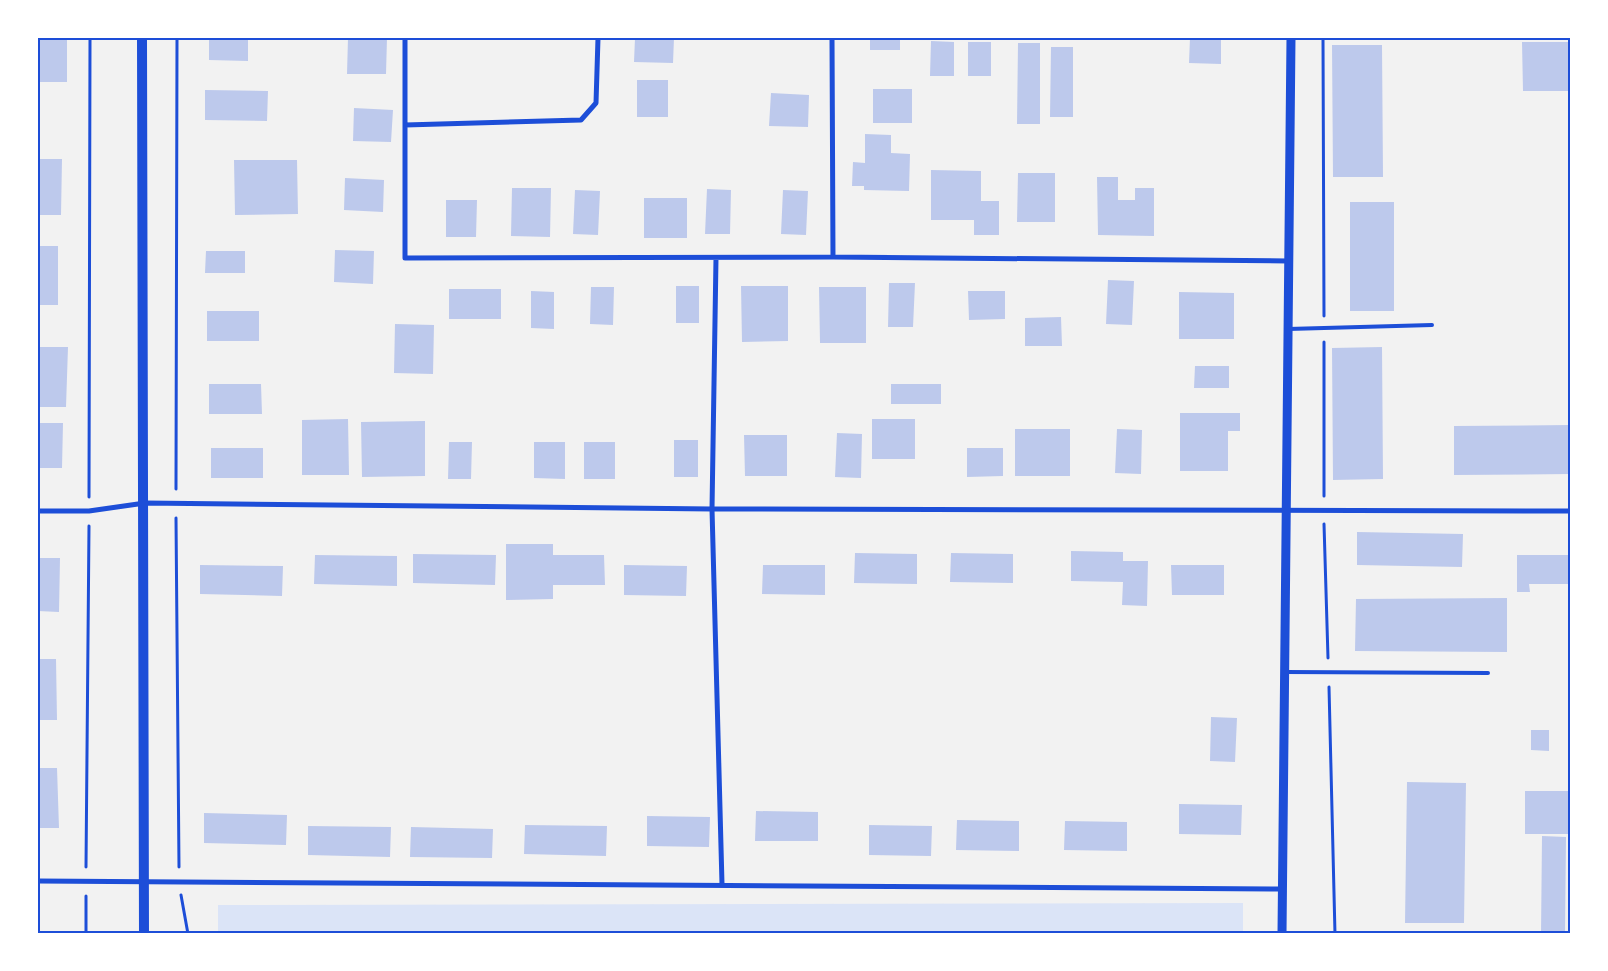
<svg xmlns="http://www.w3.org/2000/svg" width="1608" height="971" font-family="'IBM Plex Sans',sans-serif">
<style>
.green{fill:#dbe4f7}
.building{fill:#bdc9ec}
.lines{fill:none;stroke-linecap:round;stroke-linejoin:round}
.path{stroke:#1d4ed8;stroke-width:3}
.service{stroke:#1d4ed8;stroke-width:4}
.minor{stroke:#1d4ed8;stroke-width:5}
.tertiary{stroke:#1d4ed8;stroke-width:9}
.secondary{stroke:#1d4ed8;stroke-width:10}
.neatline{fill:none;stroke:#1d4ed8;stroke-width:2}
</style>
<rect width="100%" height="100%" fill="#f2f2f2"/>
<path class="green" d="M 1243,903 L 1243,934 L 218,933 L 218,905 Z"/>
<path class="building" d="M 38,38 L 67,38 L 67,82 L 38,82 Z
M 209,38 L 248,38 L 248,61 L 209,60 Z
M 348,38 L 387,38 L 386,74 L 347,74 Z
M 635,38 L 674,38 L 673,63 L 634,62 Z
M 870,38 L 900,38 L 900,50 L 870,50 Z
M 1190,38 L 1221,38 L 1221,64 L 1189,63 Z
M 931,41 L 954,42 L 954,76 L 930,76 Z
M 968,42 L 991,42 L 991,76 L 968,76 Z
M 1522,42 L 1570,42 L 1570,91 L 1523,91 Z
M 1018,43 L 1040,43 L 1040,124 L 1017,124 Z
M 1332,45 L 1382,45 L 1383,177 L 1333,177 Z
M 1051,47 L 1073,47 L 1073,117 L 1050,117 Z
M 637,80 L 668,80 L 668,117 L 637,117 Z
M 873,89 L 912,89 L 912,123 L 873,123 Z
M 205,90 L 268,91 L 267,121 L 205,120 Z
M 771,93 L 809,95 L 808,127 L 769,126 Z
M 354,108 L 393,110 L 391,142 L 353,141 Z
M 865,134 L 891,135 L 891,153 L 910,154 L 909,191 L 864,190 L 864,186 L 852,186 L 853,162 L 865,163 Z
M 38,159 L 62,159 L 61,215 L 38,215 Z
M 234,160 L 297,160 L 298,214 L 235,215 Z
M 931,170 L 981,171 L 981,201 L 999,201 L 999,235 L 974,235 L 974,220 L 931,220 Z
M 1018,173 L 1055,173 L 1055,222 L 1017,222 Z
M 1097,177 L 1118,177 L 1118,200 L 1135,200 L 1135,188 L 1154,188 L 1154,236 L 1098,235 Z
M 345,178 L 384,180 L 383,212 L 344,210 Z
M 512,188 L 551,188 L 550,237 L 511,236 Z
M 707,189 L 731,190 L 730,234 L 705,234 Z
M 575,190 L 600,191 L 598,235 L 573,234 Z
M 783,190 L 808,191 L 806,235 L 781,234 Z
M 644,198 L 687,198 L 687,238 L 644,238 Z
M 446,200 L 477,200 L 476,237 L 446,237 Z
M 1350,202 L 1394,202 L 1394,311 L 1350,311 Z
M 38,246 L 58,246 L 58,305 L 38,305 Z
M 335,250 L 374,251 L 373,284 L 334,282 Z
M 206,251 L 245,251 L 245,273 L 205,273 Z
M 1108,280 L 1134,281 L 1132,325 L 1106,324 Z
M 889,283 L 915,283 L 913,327 L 888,327 Z
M 676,286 L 699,286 L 699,323 L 676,323 Z
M 741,286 L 788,286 L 788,341 L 742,342 Z
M 591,287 L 614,287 L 613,325 L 590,324 Z
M 819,287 L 866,287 L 866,343 L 820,343 Z
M 449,289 L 501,289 L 501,319 L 449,319 Z
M 531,291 L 554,292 L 554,329 L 531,328 Z
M 968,291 L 1005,291 L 1005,319 L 969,320 Z
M 1179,292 L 1234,293 L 1234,339 L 1179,339 Z
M 207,311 L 259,311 L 259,341 L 207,341 Z
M 1061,317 L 1062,346 L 1025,346 L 1025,318 Z
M 395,324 L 434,325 L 433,374 L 394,373 Z
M 38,347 L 68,347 L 66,407 L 38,407 Z
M 1382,347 L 1383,479 L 1333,480 L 1332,348 Z
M 1195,366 L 1229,366 L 1229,388 L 1194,388 Z
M 209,384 L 261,384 L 262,414 L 209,414 Z
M 891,384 L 941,384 L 941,404 L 891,404 Z
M 1180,413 L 1240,413 L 1240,431 L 1228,431 L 1228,471 L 1180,471 Z
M 348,419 L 349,475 L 302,475 L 302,420 Z
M 872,419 L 915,419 L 915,459 L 872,459 Z
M 425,421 L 425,476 L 362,477 L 361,422 Z
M 38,423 L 63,423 L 62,468 L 38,468 Z
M 1570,425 L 1570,474 L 1454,475 L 1454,426 Z
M 1015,429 L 1070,429 L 1070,476 L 1015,476 Z
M 1117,429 L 1142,430 L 1141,474 L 1115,473 Z
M 837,433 L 862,434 L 861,478 L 835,477 Z
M 744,435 L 787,435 L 787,476 L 745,476 Z
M 674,440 L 698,440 L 698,477 L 674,477 Z
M 449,442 L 472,442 L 471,479 L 448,479 Z
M 534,442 L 565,442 L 565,479 L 534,478 Z
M 584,442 L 615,442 L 615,479 L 584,479 Z
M 211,448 L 263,448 L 263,478 L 211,478 Z
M 967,448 L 1003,448 L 1003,476 L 967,477 Z
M 1357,532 L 1463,534 L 1462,567 L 1357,565 Z
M 506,544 L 553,544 L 553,555 L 604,555 L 605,585 L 553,585 L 553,599 L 506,600 Z
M 1071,551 L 1123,552 L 1123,561 L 1148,561 L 1147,606 L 1122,605 L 1123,582 L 1071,581 Z
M 855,553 L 917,554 L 917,584 L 854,583 Z
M 951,553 L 1013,554 L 1013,583 L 950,582 Z
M 413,554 L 496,555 L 495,585 L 413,583 Z
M 315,555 L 397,556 L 397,586 L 314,584 Z
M 1517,555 L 1570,555 L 1570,584 L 1529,584 L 1530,592 L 1517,592 Z
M 38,558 L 60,558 L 59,612 L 38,611 Z
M 200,565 L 283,566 L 282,596 L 200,594 Z
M 624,565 L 687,566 L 686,596 L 624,595 Z
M 763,565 L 825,565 L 825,595 L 762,594 Z
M 1171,565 L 1224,565 L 1224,595 L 1172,595 Z
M 1507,598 L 1507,652 L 1355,651 L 1356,599 Z
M 38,659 L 56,659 L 57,720 L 38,720 Z
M 1211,717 L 1237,718 L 1235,762 L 1210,761 Z
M 1531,730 L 1549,730 L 1549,751 L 1531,750 Z
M 38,768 L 57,768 L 59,828 L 38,828 Z
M 1407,782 L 1466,783 L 1464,923 L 1405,923 Z
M 1525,791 L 1570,791 L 1570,834 L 1525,834 Z
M 1179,804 L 1242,805 L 1241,835 L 1179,834 Z
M 756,811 L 818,812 L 818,841 L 755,841 Z
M 204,813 L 287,815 L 286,845 L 204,843 Z
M 647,816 L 710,817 L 709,847 L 647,846 Z
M 957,820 L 1019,821 L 1019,851 L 956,850 Z
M 1065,821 L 1127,822 L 1127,851 L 1064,850 Z
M 525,825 L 607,826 L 606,856 L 524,854 Z
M 869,825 L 932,826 L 931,856 L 869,855 Z
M 308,826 L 391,827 L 390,857 L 308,855 Z
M 411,827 L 493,829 L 492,858 L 410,857 Z
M 1542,836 L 1566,837 L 1565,934 L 1541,934 Z"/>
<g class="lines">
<path class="path" d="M 1323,38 L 1324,316
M 176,489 L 177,38
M 1324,496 L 1324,342
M 89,497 L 90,38
M 176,518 L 179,867
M 1324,524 L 1328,658
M 1329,687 L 1335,934
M 86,867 L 89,526
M 181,895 L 188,934
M 86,934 L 86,896"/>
<path class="service" d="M 1288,329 L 1432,325
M 1285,672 L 1488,673"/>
<path class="minor" d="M 405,38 L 405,258 L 833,257 L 1288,261
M 832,38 L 833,257
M 405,125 L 581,120 L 596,103 L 598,38
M 716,258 L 712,509 L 722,884
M 38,511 L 89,511 L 145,503 L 712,509 L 1570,511
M 38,881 L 1282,889"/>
<path class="tertiary" d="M 1282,934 L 1291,38"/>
<path class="secondary" d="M 142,38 L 144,934"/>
</g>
<rect width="1608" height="971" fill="none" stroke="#ffffff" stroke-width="78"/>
<rect x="39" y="39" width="1530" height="893" class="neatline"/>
</svg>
